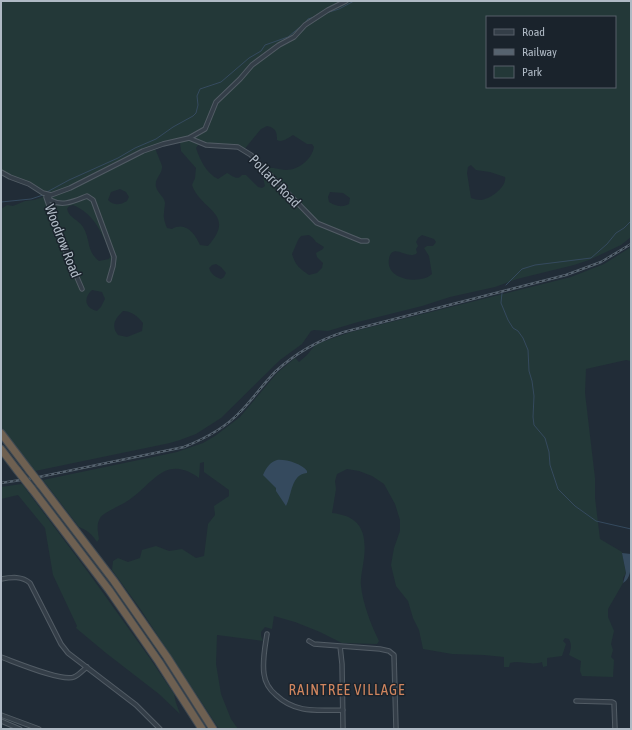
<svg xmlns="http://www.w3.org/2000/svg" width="632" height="730" font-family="'Asap Condensed',sans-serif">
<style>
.green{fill:#233838;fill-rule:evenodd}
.water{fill:#354a5e}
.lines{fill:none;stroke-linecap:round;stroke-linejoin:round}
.stream{stroke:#354a5e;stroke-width:1}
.minor-casing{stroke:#525c65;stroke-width:5.5}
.motorway-casing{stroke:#3f4952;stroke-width:9}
.minor{stroke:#343e48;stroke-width:3.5}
.motorway{stroke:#6e6051;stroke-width:7}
.rail-casing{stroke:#56636f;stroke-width:2.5}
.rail{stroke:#1a232c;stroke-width:1;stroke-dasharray:3;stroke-linecap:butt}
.motorway-bridge-casing{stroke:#3f4952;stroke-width:9;stroke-linecap:butt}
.motorway-bridge{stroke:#6e6051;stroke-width:7}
.labels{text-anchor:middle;stroke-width:3;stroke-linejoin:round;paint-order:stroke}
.street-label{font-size:14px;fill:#afb9c4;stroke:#1a232c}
.neighbourhood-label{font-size:15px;letter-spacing:1px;fill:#d0855e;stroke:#1a232c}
</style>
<rect width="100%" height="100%" fill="#212c37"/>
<path class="green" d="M 1,1 L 631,1 L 631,237 L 621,245 L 589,260 L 574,265 L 517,279 L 495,287 L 450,297 L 422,306 L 358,322 L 328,331 L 314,330 L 311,331 L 302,344 L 280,360 L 221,418 L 196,434 L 180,440 L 170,443 L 35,471 L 1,427 L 1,209 L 7,205 L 13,206 L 25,201 L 34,200 L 43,197 L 33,188 L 1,173 ZM 487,17 L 615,17 L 615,87 L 487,87 ZM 267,126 C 276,128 277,132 277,140 C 282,143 288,138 293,135 L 307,144 L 312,144 L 314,147 C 312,159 299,170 286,170 C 279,170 273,167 267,168 L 262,173 L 265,186 L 262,188 L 258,187 L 246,175 L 242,175 C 237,181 233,176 227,173 L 218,179 C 206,173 200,160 196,148 L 198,145 L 238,149 L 243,151 L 261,129 ZM 180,142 L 181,151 L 196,168 L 195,178 L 192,185 C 201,211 237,213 208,246 L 200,245 C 195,234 186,221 172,229 L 167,228 C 165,223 163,218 164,213 C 164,209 165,206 165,203 C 164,196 158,194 156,187 C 154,178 163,174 162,166 C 161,162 157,154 155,148 ZM 471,165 L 476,170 L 490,172 L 505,177 C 507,187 490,199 481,200 C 477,200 474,199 471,198 L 467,173 L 468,167 ZM 120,189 L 126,192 L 129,197 L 127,201 C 120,205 114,206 108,200 L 111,192 ZM 330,192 L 343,193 L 350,198 L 349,204 C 341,208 336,206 329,202 L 328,197 ZM 73,205 C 95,214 103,235 111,255 L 109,259 L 99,261 C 86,251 91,240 83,227 C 79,220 69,218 67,209 L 69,206 ZM 309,235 L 313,238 L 316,242 L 324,247 L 323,249 L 316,253 L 317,257 L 323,263 L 322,268 L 317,273 L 309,275 C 300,269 295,265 292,254 L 298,240 L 301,236 ZM 422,235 L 434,239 L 436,242 L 433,246 L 427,246 L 424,248 L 429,256 L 432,274 C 421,285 385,280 389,259 C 392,241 408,261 417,253 L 416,249 L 418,246 L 416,242 L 418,238 ZM 216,264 L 221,267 L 226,273 L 224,277 L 221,279 C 215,277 211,274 209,268 L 212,265 ZM 92,290 L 102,292 L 105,299 L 101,307 L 97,311 C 85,308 83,298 92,290 ZM 123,311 C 132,311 138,317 143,323 L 142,331 L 127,337 L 118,335 C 110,325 116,318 123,311 Z
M 631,247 L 631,361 L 626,360 L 586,369 L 585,393 L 595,478 L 595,498 L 600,539 L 622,552 L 626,573 L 623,578 L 623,583 L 608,609 L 608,617 L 614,631 L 611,644 L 613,650 L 611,657 L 614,660 L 613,677 L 582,676 L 580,671 L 581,661 L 569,655 C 571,649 572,645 569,639 L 565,638 L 563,641 L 566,644 L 562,656 L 547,658 L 547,666 L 543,667 L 542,662 C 531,666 520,660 510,663 L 509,667 L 504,667 L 504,657 L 484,655 L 452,654 L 423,649 L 419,630 L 413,618 L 408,601 L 396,586 L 391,565 L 394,548 L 400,531 L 400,520 L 395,504 L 384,484 L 372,476 L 359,471 L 347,469 L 337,474 L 335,481 L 336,489 L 332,513 C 360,516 367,531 364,558 C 363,568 360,577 361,586 C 363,604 371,625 379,641 L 377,644 L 342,643 L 320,632 L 295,622 L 274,616 L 272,629 L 265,627 L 261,632 L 261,636 L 263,641 L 217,635 L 216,664 L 221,694 L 231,719 L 238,729 L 219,729 L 141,610 L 112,570 L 113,561 L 118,558 L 128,562 L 140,558 L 142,550 L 156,546 L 169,551 L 182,549 L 196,558 L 204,556 L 208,524 L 215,515 L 214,506 L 229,496 L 229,490 L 204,472 L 204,462 L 200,463 L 199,478 C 165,454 154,483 129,500 C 122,505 104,512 100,518 C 96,525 98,532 99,539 L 97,542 C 92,534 87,530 79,527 L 43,480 L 177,452 L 203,443 L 215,436 L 240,417 L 277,373 L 295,358 L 299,362 L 307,355 L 316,344 L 351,332 L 571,277 L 604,264 Z
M 22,484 L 88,572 L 149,657 L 174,694 L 176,703 L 180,714 L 159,694 L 106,653 L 76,628 L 77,626 L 53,575 L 45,528 L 18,495 L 1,499 L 1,487 Z"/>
<path class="water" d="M 277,460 C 286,459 302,464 307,471 L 307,473 C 291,474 292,495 286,506 L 276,491 L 276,488 L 263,475 C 266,468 270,462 277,460 Z
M 622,553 L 631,554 C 631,564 632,578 623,583 L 626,573 Z"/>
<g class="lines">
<path class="stream" d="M 326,13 L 339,9 L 354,1
M 304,24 L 308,19 L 314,17
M 47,192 L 69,180 L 118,158 L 135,148 L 156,139 L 173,127 L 193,116 L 196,113 L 198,105 L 197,96 L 200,89 L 221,82 L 249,58 L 261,51 L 265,45 L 288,37 L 300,27
M 1,202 L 31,199 L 43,195
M 506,285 L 522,269 L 535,265 L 591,258 L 607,244 L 616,233 L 624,228 L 631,221
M 502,293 L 501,303 L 508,320 L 513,328 L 518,331 L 523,338 L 528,350 L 529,371 L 532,381 L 534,396 L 533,417 L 534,425 L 545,438 L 549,452 L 550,465 L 558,489 L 575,506 L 596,521 L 631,529"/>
<g class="minor-casing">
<path id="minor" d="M 189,138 L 205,129 L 216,102 L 240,79 L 252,65 L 279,45 L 294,37 L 305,25 L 328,10 L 346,1
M 1,172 L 10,177 L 29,184 L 43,193 L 51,195 L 70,188 L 143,151 L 163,144 L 189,138 L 206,145 L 238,147 L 251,155 L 317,223 L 361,241 L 367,241
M 49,195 L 50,200 C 63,207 74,201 87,196 L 93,200 L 114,257 L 113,266 L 109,280
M 46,197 L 60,238 L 82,289
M 1,579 C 12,577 22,576 30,583 L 61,644 L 68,653 L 136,705 L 160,729
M 267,634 C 265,647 262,661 264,674 C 265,682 270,690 276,695 C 296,714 318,710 343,710
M 309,641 L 314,644 L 380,649 L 389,651 L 394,655 L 396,729
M 340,646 L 342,664 L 343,729
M 1,657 C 15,662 62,682 74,677 C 79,675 83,670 87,667
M 576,701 L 612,702 L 614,703 L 615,729
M 1,715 L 39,729
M 1,721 L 20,729"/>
</g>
<g class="motorway-casing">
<path id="motorway" d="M 1,433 L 29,470
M 1,449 L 17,470
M 40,484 L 114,581 L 167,657 L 213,729
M 32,489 L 109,590 L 159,662 L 202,729"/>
</g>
<use href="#minor" class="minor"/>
<use href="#motorway" class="motorway"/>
<g class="rail-casing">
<path id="rail" d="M 1,483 L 34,478 L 184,447 C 204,439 224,429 240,412 C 253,399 263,384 276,371 C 296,353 319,340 344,332 L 566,275 L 601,262 L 631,244"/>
</g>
<use href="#rail" class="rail"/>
<g class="motorway-bridge-casing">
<path id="motorway-bridge" d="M 17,470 L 32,489
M 29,470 L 40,484"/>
</g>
<use href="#motorway-bridge" class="motorway-bridge"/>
</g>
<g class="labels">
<g class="street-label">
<text transform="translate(275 181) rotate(46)" y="5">Pollard Road</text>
<text transform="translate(63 241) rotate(69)" y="5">Woodrow Road</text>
</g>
<g class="neighbourhood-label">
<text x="347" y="695">RAINTREE VILLAGE</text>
</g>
</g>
<rect width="632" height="730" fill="none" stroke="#afb9c4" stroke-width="4"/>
<rect x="486" y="16" width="130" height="72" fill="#1a232c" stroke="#565f69"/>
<rect x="494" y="29" width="20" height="6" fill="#343e48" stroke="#565f69"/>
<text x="522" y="36" font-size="12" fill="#afb9c4">Road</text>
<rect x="494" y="49" width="20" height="6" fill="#56636f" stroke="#565f69"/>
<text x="522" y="56" font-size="12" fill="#afb9c4">Railway</text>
<rect x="494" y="66" width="20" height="12" fill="#233838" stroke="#565f69"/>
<text x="522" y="76" font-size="12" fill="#afb9c4">Park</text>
</svg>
